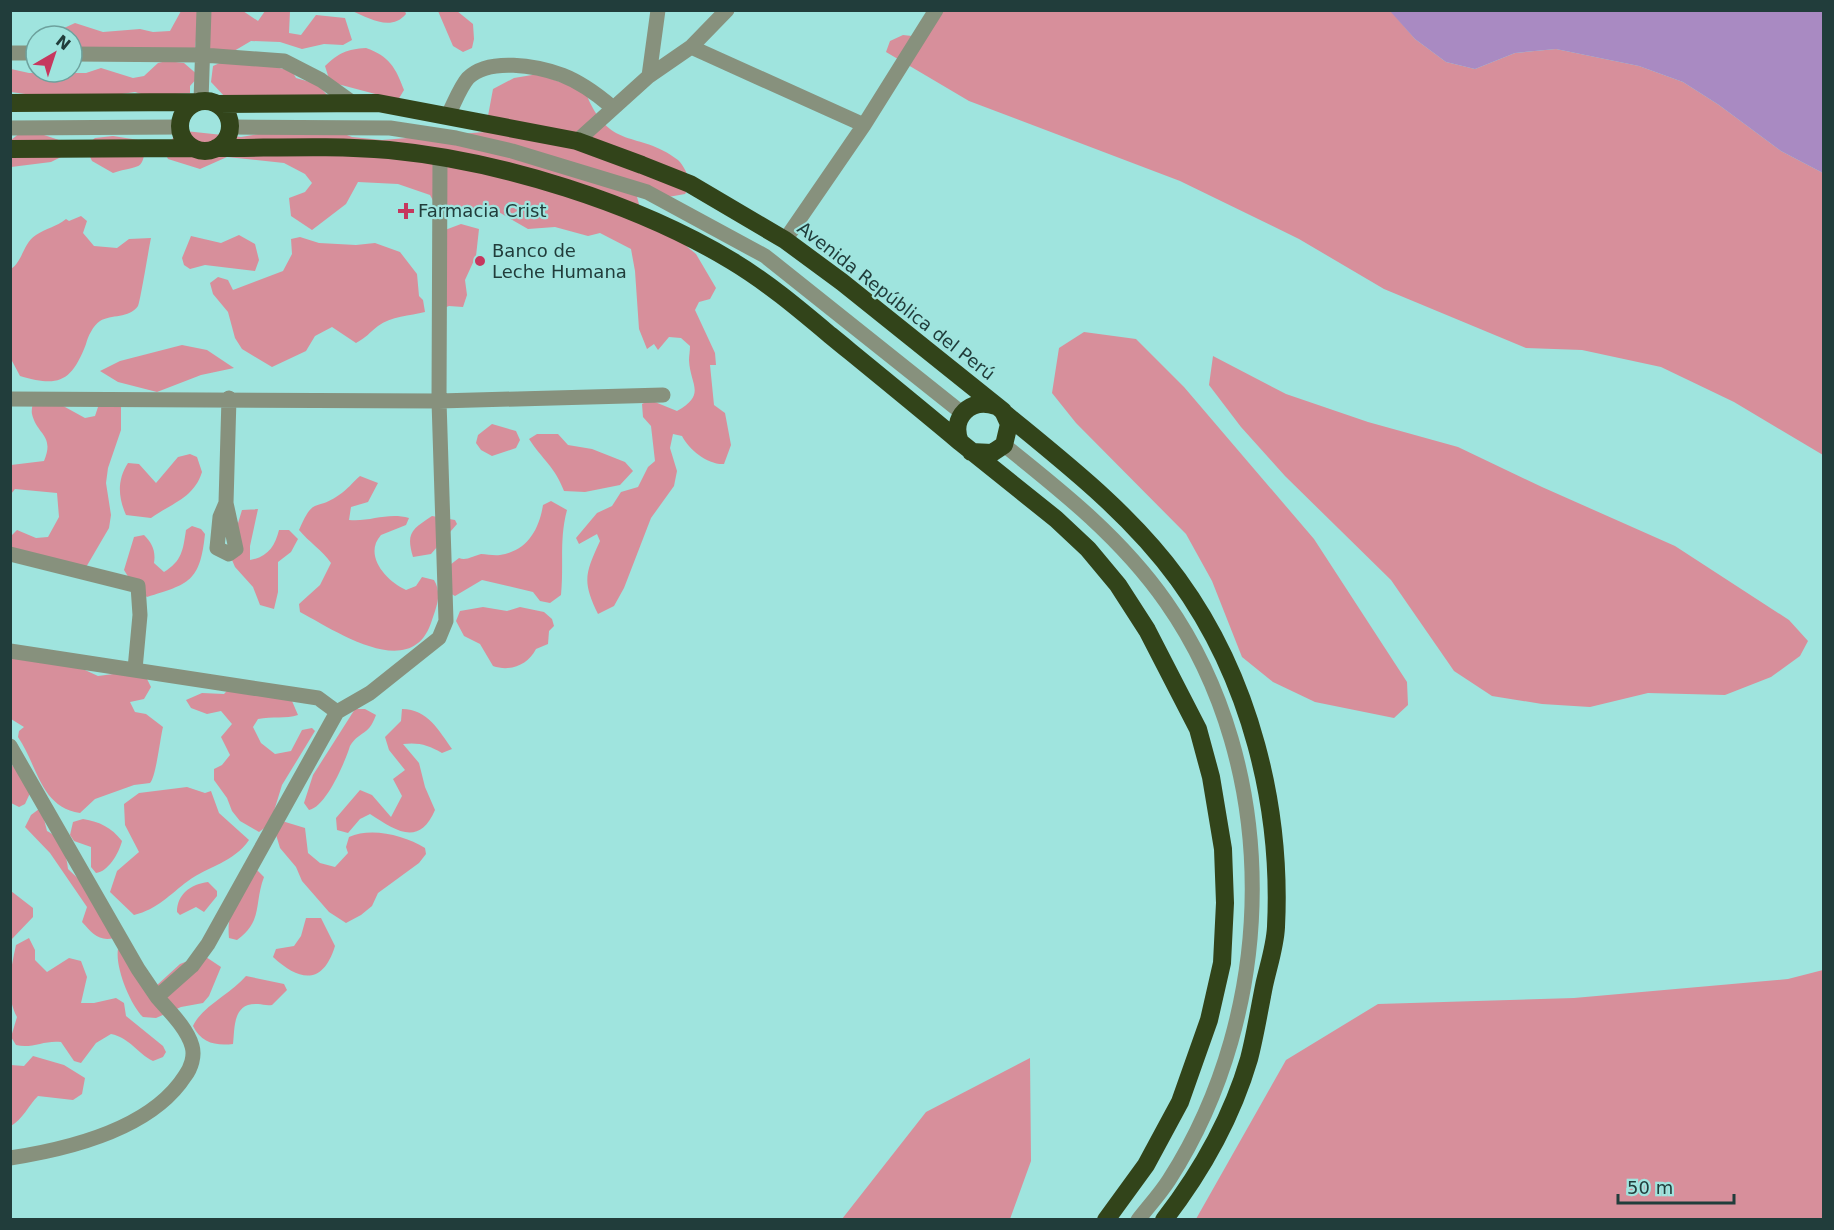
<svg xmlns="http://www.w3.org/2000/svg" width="1834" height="1230" font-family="'DejaVu Sans',sans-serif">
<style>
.forest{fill:#d78f9b}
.water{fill:#a98ac2}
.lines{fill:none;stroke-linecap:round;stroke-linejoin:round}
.minor{stroke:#87917d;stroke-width:15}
.highway{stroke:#32441a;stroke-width:18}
.poi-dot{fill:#c6375e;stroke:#9fe4de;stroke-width:2}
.labels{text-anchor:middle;stroke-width:4.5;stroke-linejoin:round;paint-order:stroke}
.poi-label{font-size:18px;fill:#213d3b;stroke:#9fe4de;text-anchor:start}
.street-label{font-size:18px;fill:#213d3b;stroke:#9fe4de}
</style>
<rect width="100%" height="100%" fill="#9fe4de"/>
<path class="forest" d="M 210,10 L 243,11 L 258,21 L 265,11 L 290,11 L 289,33 L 301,35 L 316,15 L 345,18 L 352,40 L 343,45 L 324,44 L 302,49 L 280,42 L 251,41 L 234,51 L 212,54 L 205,42 Z
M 1390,10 L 1415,39 L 1446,62 L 1475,69 L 1515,53 L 1556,49 L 1639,66 L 1683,82 L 1719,105 L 1781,151 L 1823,173 L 1823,455 L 1734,402 L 1661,367 L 1582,350 L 1526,348 L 1384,289 L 1299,239 L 1180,181 L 969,101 L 886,52 L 890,41 L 903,35 L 912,36 L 936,11 Z
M 181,11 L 199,11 L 195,49 L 72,47 L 72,36 L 62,36 L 62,29 L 75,23 L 103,32 L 140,29 L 153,32 L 170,31 Z
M 352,11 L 405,11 L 406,14 C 391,32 369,18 352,11 Z
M 438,11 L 457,11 L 473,24 L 474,39 L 472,48 L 463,52 L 453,46 Z
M 366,48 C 389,56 396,68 404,90 L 398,100 L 330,82 L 325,66 C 339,53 347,49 366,48 Z
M 233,57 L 292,71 L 296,78 L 317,84 L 328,96 L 226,98 L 211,82 L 213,66 Z
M 167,61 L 184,63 L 199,76 L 190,86 L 190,93 L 147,96 L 135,92 L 75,101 L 11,92 L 11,69 L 29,73 L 86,73 L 101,68 L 133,78 L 144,76 L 158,63 Z
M 538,74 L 585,91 C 609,153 638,129 678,160 C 684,165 688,177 692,184 L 685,194 L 668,197 L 636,193 L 640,208 L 696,254 L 716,288 L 710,299 L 699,302 L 695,310 L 715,353 L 716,365 L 710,365 L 714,405 L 725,413 L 731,445 L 724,464 C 708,465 689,450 682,436 L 673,434 L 670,448 L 677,471 L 674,486 L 651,518 L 624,588 L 614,606 L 598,614 C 582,581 585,574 600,541 L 597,534 L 579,544 L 576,538 L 597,513 L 612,506 L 621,492 L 638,487 L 648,467 L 655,461 L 651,426 L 643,417 L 642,404 L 650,400 L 677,411 C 707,394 690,385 689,360 C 689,356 690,351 690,346 L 681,338 L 669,337 L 658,350 L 654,344 L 647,349 L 639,329 L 635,271 L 631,249 L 600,233 L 588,236 L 555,227 L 528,229 L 497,211 L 487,209 L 443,212 L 437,208 L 430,195 L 398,184 L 358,182 L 346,204 L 312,230 L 291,216 L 289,198 L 305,192 L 312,183 L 305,174 L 284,163 L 227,157 L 200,169 L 168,159 L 166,155 L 176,130 L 241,137 L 264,133 L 334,130 L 352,137 L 382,140 L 485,132 L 493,89 L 514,78 Z
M 20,133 L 44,135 L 62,141 L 65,155 L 51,162 L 11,167 L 11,140 Z
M 113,136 L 145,141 C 144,173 140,164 113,173 L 92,161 L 85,146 L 95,138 Z
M 81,216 L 87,221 L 83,233 L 94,246 L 117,248 L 129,239 L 151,238 C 149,247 140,303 138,306 C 129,319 111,314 100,321 C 93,326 88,336 86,344 C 71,383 58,387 20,376 L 11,359 L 11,269 C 23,261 23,243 36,235 C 46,228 56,227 66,219 L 69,221 Z
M 461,224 L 479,229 L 476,256 L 465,280 L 467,295 L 463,307 L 449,306 L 444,308 L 445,230 Z
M 239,235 L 255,244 L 259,260 L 255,271 L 205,265 L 190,269 L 184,265 L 182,258 L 191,236 L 221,243 Z
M 300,237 L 319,243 L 356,245 L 375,243 L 400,252 L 417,274 L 419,296 L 423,300 L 425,312 C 410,316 391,316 378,326 C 369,333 367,337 356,343 L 332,327 L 315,336 L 306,351 L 272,367 L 242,349 L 235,338 L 228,312 L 213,294 L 210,283 L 218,277 L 228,280 L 233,290 L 283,271 L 292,254 L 291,239 Z
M 1084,332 L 1136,339 L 1184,387 L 1314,539 L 1407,682 L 1408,705 L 1394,718 L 1315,702 L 1273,682 L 1242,657 L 1212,581 L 1186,534 L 1076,423 L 1052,393 L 1059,348 Z
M 182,345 L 207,350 L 234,368 L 201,375 L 157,392 L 118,382 L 100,371 L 120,361 Z
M 1213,356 L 1286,394 L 1368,422 L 1458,447 L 1542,487 L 1675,546 L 1789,620 L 1808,641 L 1800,656 L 1771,677 L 1725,695 L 1648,693 L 1590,707 L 1542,704 L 1492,696 L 1454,671 L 1391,580 L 1285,476 L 1241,427 L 1209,385 Z
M 45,396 L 85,418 L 95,416 L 99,404 L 121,405 L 121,430 L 108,468 L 106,483 L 111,515 L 109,528 L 85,569 L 14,550 L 11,546 L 12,535 L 17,530 L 36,538 L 48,537 L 59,517 L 57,493 L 15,489 L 11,494 L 11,465 L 44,461 C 55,435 37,435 32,414 C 31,410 33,403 34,399 Z
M 492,424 L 516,431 L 520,440 L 516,448 L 492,456 L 481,450 L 476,443 L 478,435 Z
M 537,434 L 558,434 L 568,445 L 592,449 L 625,462 L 633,471 L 620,485 L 585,492 L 564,491 C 555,467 542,459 529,439 Z
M 190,454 L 197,457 L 202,472 C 194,498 172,503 151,518 L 126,515 C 118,497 117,480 128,463 L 139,464 L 156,483 L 178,457 Z
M 360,476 L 378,483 L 368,502 L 351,507 L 349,520 C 371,522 387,512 409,518 L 406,525 L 381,535 C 363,555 386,581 406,590 L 416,586 L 422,577 L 434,580 C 442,593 437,606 432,620 C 413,684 336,631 300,612 L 299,604 L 320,585 L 331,563 C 322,550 309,542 299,530 C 314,495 315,512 339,495 C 347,490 353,482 360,476 Z
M 551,501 L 567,510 C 559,540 564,564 561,595 L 550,603 L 540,601 L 533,592 L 482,580 L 455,596 L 446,591 L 446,568 L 459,558 C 466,561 473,556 481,554 C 487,554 494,556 500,555 C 527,551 539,530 543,505 Z
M 258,509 L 250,546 L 250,560 C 268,557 275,546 279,530 L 289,530 L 298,539 L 291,552 L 278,562 L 278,592 L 274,609 L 260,605 L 253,587 L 235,567 L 229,553 L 242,510 Z
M 432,516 L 455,520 L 457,524 L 431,554 L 413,557 C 406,533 411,530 432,516 Z
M 192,526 L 201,529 L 205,534 C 200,582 189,584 147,597 L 134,586 L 124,570 L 134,537 L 144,535 C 152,543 156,551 154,563 L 164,572 C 182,561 183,550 186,530 Z
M 483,607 L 507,611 L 520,607 L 544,612 L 552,619 L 554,626 L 549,631 L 548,644 L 536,649 C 528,665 510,672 493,666 L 480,644 L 464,636 L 456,621 L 460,611 Z
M 10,656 L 61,659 L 98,676 L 121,673 L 147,679 L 151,687 L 144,699 L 130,702 L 135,712 L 146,714 L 163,727 C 160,739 156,777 150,783 L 134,785 L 95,799 L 80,813 C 40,807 38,766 18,737 L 19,731 L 24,727 L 11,719 Z
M 238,679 L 292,701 L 298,715 C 286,719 272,716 258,719 L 253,727 L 261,743 L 275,754 L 291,751 L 302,730 L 312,728 L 315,731 L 282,785 L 270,824 L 259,832 L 240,821 L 232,811 L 227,798 L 214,780 L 214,769 L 222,765 L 230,755 L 221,737 L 232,724 L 221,711 L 207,714 L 191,708 L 186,700 L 202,693 L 224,694 Z
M 355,709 L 365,709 L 376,715 C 368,737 360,730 350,746 C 345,762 326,807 309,810 L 304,803 L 313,775 Z
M 402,709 C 428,709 439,731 452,749 L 442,753 C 429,745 418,742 403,744 L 419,763 L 425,787 L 435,810 C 419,847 396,831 370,814 L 360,819 L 348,833 L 337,830 L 336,818 L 360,790 L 372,795 L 391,817 L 402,796 L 393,779 L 405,770 L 389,750 L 385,737 L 401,721 Z
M 10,762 L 31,791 L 25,804 L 19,807 L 11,803 Z
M 187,787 L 205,793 L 211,791 L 219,813 L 249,840 C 234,862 209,866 188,881 C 169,895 158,909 134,915 L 110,892 L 117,871 L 139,852 L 125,825 L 124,804 L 139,793 Z
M 39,809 L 42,811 L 47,831 C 60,837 67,855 68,869 L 87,887 L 114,938 C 99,942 92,933 82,922 L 87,907 L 50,853 L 25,827 L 31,815 Z
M 83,819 C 100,822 111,827 122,841 C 119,853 108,872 96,873 L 91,867 L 91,847 L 74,841 L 70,835 L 73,822 Z
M 282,821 L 305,828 L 308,853 L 320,863 L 335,867 L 348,853 L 346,847 L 349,837 C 371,827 404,835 425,848 L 426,854 L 419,863 L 378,893 L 372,906 L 361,915 L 346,923 L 329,912 L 302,881 L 296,867 L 280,848 L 274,828 Z
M 251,864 L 264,877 C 254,903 263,922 237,940 L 229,938 C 226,911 240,888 251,864 Z
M 208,882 L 217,891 L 217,896 L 204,912 L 196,907 L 180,915 L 177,912 C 177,894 191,884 208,882 Z
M 11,891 L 33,908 L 33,917 L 11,940 Z
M 306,918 L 321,918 L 335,946 C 323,985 300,982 273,957 L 276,949 L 294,946 L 301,936 Z
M 29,938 L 35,950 L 35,960 L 47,972 L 69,958 L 81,961 L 87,977 L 81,1003 L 94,1003 L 116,998 L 124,1003 L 126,1016 L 163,1046 L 166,1052 L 163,1057 L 153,1061 C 137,1053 130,1038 111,1034 L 96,1043 L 81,1063 L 74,1061 L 61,1042 C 44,1040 32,1049 16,1045 L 11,1037 L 17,1017 C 5,995 11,968 16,945 Z
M 118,949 L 156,986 L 180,964 L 203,955 L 221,967 L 209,996 L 203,1003 L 181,1007 L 156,1018 L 143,1017 C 130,1004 115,967 118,949 Z
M 1823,970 L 1823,1219 L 1196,1219 L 1286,1060 L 1378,1004 L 1574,998 L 1788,979 Z
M 246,976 L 284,984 L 287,990 L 272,1005 C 266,1006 263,1004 258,1004 C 232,1002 235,1029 233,1044 C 216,1046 201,1043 193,1026 C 201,1007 232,993 246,976 Z
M 33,1056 L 64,1065 L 85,1078 L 82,1094 L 73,1100 L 38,1096 C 28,1106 23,1119 11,1126 L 11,1065 L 24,1066 Z
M 1030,1058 L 1031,1161 L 1010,1219 L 842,1219 L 926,1112 Z"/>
<path class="water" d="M 1390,11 L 1823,11 L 1823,173 L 1781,151 L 1719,105 L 1683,82 L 1639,66 L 1556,49 L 1515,53 L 1475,69 L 1446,62 L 1415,39 Z"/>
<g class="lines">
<path class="minor" d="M 691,47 L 864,125
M 10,53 L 36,53
M 72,54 L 203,55 L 284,61 L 321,80 L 353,103
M 649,76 L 658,10
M 201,101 L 204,10
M 448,115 C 454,104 460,87 468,78 C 489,57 537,66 562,75 C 580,82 598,95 612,107
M 230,127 L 390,128 L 456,138 L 512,151 L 647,192 L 765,256 L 962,413
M 10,128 L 180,127
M 577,141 L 649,76 L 691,47 L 727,10
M 785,240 L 864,125 L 936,10
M 10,399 L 439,401 L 663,395
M 1004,445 C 1063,492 1122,539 1166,602 C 1283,769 1278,1010 1169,1180 C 1160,1194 1148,1207 1138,1220
M 226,503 L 236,549 L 229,554 L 217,548 L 220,517 L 226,503 L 229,398
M 10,554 L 138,586 L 140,615 L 135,669
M 10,651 L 318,698 L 337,712
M 10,746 L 138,969 L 157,997 L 192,966 L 208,944 L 337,712 L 370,693 L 439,638 L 446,621 L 439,401 L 440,157
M 10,1158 C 69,1149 151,1129 185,1076 C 191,1068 195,1056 192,1046 C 187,1028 169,1011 157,997"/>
<path class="highway" d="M180 126a25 25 0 1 1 50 0a25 25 0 1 1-50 0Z
M 10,103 L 197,102
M 217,104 L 378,103 L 577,141 L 642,165 L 690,184 L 785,240 L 842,282 L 1003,411 L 1009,424 L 1004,445 L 992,453 L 971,452
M 216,148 C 274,148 331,145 389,150 C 501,161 636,203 732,261 C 767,282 799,309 830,335 C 874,371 917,406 960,442
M 10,149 L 193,148
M 996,406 C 971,397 950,417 960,442 L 1056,519 L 1088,549 L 1118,585 L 1147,630 L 1198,729 L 1211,777 L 1223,849 L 1225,903 L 1222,963 L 1209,1020 L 1180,1102 L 1146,1165 L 1106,1220
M 1003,412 C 1065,463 1130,513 1178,579 C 1250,678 1282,806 1276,927 C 1275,947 1268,967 1264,986 C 1259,1011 1255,1036 1249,1059 C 1232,1117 1201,1172 1164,1220"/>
</g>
<g class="poi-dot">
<path d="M403 202h6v6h6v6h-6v6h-6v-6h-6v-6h6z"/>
<circle cx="480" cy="261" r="6"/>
</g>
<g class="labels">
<g class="poi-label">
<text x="418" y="217">Farmacia Crist</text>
<text x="492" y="257">Banco de<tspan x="492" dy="21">Leche Humana</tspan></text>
</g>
<g class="street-label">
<text transform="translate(896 301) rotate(38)" y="6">Avenida República del Perú</text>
</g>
</g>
<rect width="1834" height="1230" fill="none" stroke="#213d3b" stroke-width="24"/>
<g transform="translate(54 54) rotate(39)"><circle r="28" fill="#9fe4de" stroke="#6da19d" stroke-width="1.5"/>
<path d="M0-4.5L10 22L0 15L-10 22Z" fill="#c6375e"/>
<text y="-9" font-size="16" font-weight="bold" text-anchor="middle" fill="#213d3b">N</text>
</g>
<path d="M1618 1194v9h116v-9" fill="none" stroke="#213d3b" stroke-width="3"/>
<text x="1627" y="1194" font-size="18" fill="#213d3b" stroke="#9fe4de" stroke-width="4.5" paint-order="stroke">50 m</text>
</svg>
